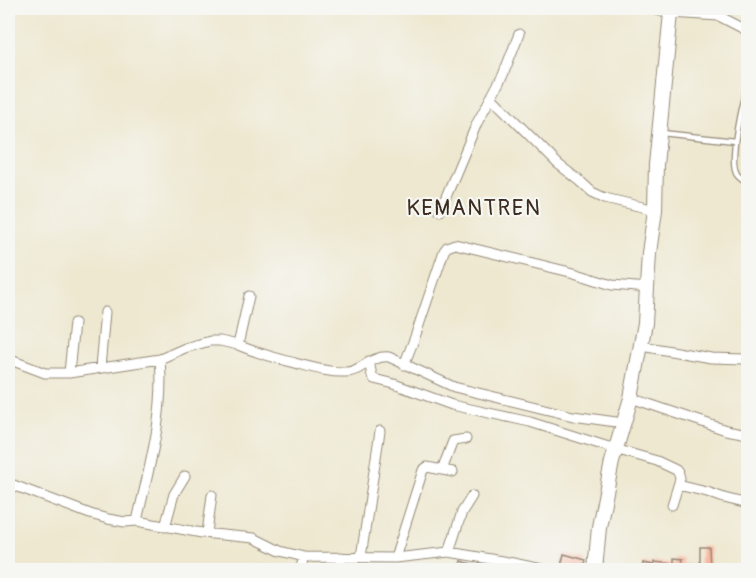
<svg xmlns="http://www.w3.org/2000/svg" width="756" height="578" font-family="Pangolin,sans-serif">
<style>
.building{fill:#f9ab93}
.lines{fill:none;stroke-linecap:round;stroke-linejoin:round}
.lane-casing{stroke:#948977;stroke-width:7}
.street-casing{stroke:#948977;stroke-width:11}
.secondary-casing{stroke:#948977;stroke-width:16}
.lane{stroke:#fff;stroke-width:4.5}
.street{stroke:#fff;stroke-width:9}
.secondary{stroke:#fff;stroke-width:14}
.labels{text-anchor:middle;stroke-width:4.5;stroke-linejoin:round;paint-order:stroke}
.quarter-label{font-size:22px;letter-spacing:1.5px;fill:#3b2a1e;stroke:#f6f6f2}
</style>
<rect width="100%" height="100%" fill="#f6f6f2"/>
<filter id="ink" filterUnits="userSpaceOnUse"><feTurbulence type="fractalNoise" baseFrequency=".0167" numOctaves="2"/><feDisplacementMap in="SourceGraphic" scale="12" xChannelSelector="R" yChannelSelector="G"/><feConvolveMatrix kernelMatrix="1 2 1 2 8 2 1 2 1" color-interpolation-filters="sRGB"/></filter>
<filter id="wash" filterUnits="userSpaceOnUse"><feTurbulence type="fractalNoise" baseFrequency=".008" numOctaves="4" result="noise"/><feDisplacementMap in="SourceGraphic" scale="24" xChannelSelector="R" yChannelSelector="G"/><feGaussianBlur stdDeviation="1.35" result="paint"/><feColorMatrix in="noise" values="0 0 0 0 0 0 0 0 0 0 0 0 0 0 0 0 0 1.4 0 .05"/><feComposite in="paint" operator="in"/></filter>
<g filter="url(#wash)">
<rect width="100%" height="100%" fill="#eee8d0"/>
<g id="blocks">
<path class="building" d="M 700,547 L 709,547 L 710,568 L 700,568 Z
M 564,554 L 586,560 L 584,570 L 560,570 Z
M 674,558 L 683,559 L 682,564 L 691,565 L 691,570 L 642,570 L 643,563 L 654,565 L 654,562 L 674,564 Z
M 461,561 L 479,566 L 479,564 L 489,566 L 488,570 L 458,570 Z"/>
</g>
</g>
<g filter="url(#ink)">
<use href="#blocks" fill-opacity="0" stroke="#948977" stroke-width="1.5"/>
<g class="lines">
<g class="lane-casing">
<path id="lane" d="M 748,85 C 742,100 728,161 737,174 C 740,178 745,181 748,183
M 662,133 L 735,141"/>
</g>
<g class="street-casing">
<path id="street" d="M 646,8 L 671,13 L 719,16 L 748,31
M 492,98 L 558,164 L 580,181 L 592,192 L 605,198 L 655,210
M 440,211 L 477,123 L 503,75 L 519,34
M 249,296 L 238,345 C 256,353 276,358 295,363 C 311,367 329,373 346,372 C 361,372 371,355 389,357 L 454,387 L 573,416 L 623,423
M 642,346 L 711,358 L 745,359 L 748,358
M 8,359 L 45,373 L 69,373 L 160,359 L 185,348 L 210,341 L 220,341 L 238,345
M 369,361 L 372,376 L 374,379 L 394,384 L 452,405 L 530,422 L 615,449 L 657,461 L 676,470 L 679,474 L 680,479 L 672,505
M 404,365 L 415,337 L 444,251 L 447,247 L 455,244 L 574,273 L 612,285 L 648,288
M 100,368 L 105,312
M 69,373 L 74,323
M 631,398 L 726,430 L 748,434
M 442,470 L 453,441 L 466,439
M 8,483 L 90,514 L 108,519 L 125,522 L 137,521 L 202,533 L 254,538 L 280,551 L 304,557 L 395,558 L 449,552 L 508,562 L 547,570
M 678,485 L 707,492 L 724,498 L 748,504
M 137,521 C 149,467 165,415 160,359
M 165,527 L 174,494 L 185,476
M 207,533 L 212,495
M 449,552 L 462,512 L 472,496
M 361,557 L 380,431
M 395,558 L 423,470 L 427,467 L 453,472
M 300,570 L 304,557
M 341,570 L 341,557"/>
</g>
<g class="secondary-casing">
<path id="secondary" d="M 595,570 L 599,527 L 612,462 L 631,398 L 645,323 L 649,253 L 655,210 L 656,165 L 671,13 L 671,8"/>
</g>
<use href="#lane" class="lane"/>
<use href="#street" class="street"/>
<use href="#secondary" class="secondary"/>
</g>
</g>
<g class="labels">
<g class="quarter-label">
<text x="474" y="215">KEMANTREN</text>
</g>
</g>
<rect width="756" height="578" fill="none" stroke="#f6f6f2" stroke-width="30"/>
</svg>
